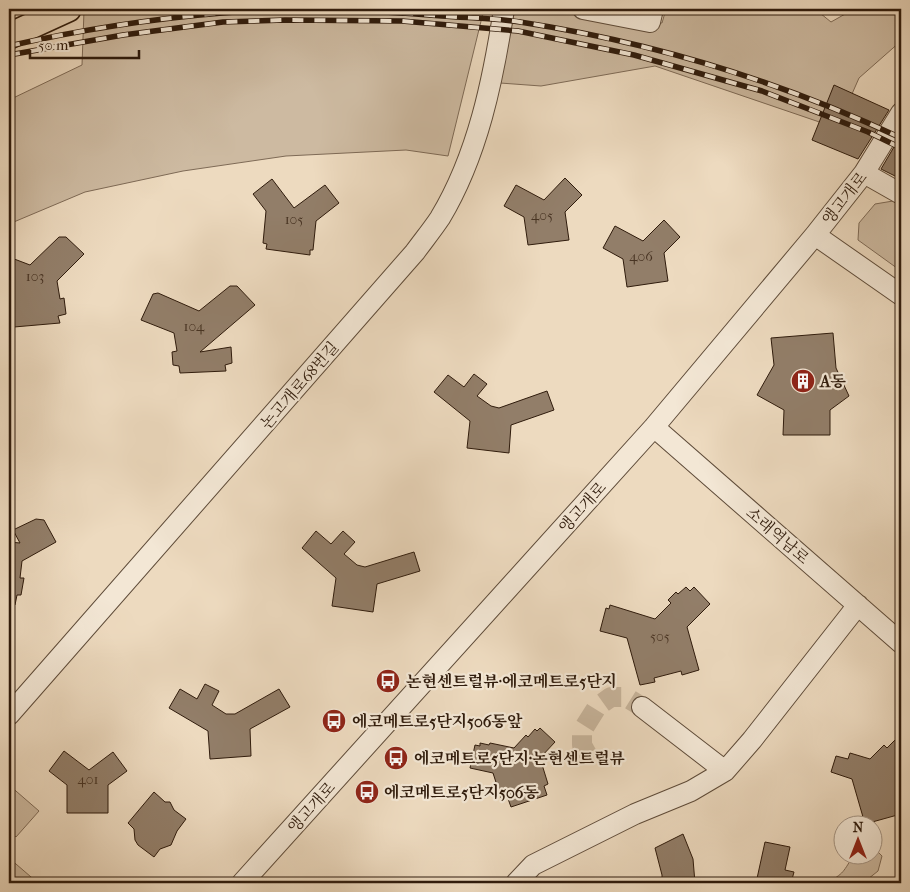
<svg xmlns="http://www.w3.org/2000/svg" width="910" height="892" font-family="'IM FELL French Canon','Noto Serif KR',serif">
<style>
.green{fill:#cdbaa1;stroke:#7e6a56}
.building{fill:#927e69;stroke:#2f1b0c}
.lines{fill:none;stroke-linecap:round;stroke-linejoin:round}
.minor-tunnel{stroke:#c7b49b;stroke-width:20;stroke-dasharray:20 10;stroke-linecap:butt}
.minor-casing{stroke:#5e4b39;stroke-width:22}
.major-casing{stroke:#2f1b0c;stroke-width:28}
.minor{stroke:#f3e7d5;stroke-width:20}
.major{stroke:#eddabf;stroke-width:25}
.rail-casing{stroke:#2f1b0c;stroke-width:5.5}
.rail{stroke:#f3e7d5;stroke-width:4;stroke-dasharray:11;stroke-linecap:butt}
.labels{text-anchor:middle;stroke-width:4.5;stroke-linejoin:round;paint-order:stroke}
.number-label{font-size:14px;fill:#483423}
.street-label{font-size:16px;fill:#2f1b0c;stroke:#f3e7d5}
.poi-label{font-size:16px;font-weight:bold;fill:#2f1b0c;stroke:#f3e7d5;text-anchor:start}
</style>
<rect width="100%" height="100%" fill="#eddabf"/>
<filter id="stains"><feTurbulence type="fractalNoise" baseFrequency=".004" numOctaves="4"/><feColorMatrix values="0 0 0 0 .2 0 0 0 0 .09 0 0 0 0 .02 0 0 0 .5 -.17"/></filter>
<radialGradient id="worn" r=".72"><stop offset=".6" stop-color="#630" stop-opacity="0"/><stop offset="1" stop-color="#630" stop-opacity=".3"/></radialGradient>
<path class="green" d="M 109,9 L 484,9 L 448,156 L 406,150 L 286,156 L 183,171 L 85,192 L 9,224 L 9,100 L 82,65 L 84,11 Z
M 515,9 L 538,9 L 662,23 L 666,9 L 815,9 L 831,22 L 854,9 L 901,9 L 901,41 L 859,78 L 837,128 L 655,66 L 541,86 L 500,83 Z
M 893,201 L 901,206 L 901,271 L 858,240 L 859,223 L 875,204 Z
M 9,785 L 39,811 L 16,837 L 9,831 Z
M 873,851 L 877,851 L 882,856 L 878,871 L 863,883 L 825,883 C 845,874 843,871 854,855 L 872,854 Z
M 9,858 L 38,883 L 9,883 Z"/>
<path class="building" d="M 834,85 L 889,110 L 858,159 L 812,140 Z
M 901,135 L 901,179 L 881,169 Z
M 565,178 L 582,195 L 565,212 L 569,240 L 528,245 L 524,217 L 504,206 L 516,185 L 544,200 Z
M 272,179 L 294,208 L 325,185 L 339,203 L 316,221 L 313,250 L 310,250 L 310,255 L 266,249 L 267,244 L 263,243 L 266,211 L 253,194 Z
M 664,220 L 680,237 L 664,253 L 668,281 L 627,287 L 623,259 L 603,248 L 615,226 L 643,241 Z
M 59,237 L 66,237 L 84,254 L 57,281 L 60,299 L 64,298 L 66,314 L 58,316 L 60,323 L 14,327 L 13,320 L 9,320 L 9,257 L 30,265 Z
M 230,286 L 237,286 L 255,305 L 200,352 L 231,347 L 232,363 L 225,365 L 226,371 L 180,373 L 179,366 L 173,365 L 172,352 L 177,351 L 174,333 L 141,320 L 153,294 L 158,293 L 199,311 Z
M 833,333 L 836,368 L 849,396 L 830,410 L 830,435 L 783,435 L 784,410 L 757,395 L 774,365 L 771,338 Z
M 474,374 L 487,384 L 477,396 L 491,406 L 499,408 L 547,391 L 554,410 L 511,425 L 509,453 L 467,448 L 470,421 L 434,392 L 448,375 L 464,387 Z
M 36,519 L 44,520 L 56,542 L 22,561 L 20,578 L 24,578 L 21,595 L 17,595 L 15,605 L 9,604 L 9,542 L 20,543 L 13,530 Z
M 316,531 L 331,544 L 343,531 L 355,542 L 344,554 L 357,565 L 365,567 L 414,552 L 420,571 L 377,584 L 373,612 L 332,606 L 336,578 L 302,548 Z
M 686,587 L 690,591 L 694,587 L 710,604 L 687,627 L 699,670 L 682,675 L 681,671 L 654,678 L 655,682 L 640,685 L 627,638 L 600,631 L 606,608 L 609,609 L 610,605 L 655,619 L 671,603 L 668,600 L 676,592 L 678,594 Z
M 205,684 L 219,691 L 212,705 L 226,714 L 235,714 L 279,689 L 290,707 L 250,729 L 251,756 L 210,759 L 208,731 L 169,708 L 180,689 L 197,699 Z
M 540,728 L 555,742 L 540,758 L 548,784 L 544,786 L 547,795 L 511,807 L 507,796 L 501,798 L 493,773 L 470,768 L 475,745 L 480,746 L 480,743 L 489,745 L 490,743 L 514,748 L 526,735 L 528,737 L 535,729 L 537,731 Z
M 901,734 L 901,814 L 865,824 L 852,779 L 831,772 L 836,756 L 848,759 L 850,753 L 870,759 L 884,745 L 887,748 Z
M 64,751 L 89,770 L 113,752 L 127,771 L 108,785 L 108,813 L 67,813 L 67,785 L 49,771 Z
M 154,792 L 165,802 L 170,802 L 174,810 L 186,819 L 177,831 L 171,845 L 160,849 L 154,857 L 138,845 L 135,840 L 134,829 L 128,823 Z
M 683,834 L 693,859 L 695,883 L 662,883 L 662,875 L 655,848 Z
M 765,842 L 790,847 L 785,870 L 794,872 L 791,883 L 756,883 Z"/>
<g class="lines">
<path class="minor-tunnel" d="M 587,754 L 582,745 L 582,731 L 597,707 L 611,697 L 626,697 L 642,707"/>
<g class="minor-casing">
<path id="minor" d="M 583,9 L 650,22 L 653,9
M 864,173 L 901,194
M 815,235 L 901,295
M 654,427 L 901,643
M 642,707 L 725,771
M 9,715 L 415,252 C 423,241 432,230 440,218 C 478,155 493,80 504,9
M 242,883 L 654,427 L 815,235 L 864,173 L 901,113
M 516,883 L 533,865 L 635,814 L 691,791 L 725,771 L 752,740 L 858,605"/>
</g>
<g class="major-casing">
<path id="major" d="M 9,36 L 68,9"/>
</g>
<use href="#minor" class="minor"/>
<use href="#major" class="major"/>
<g class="rail-casing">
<path id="rail" d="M 9,46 C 79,30 150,19 222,13 C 295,7 370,10 442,16 C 468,18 495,18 520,22 C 651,42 782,82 901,138
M 9,55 L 123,35 L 223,22 L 285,20 L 402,21 L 518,31 L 634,55 L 762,91 L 868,132 L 901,148"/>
</g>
<use href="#rail" class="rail"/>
</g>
<defs>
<g id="building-disc" transform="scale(1.25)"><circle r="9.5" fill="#8f2418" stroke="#f3e7d5"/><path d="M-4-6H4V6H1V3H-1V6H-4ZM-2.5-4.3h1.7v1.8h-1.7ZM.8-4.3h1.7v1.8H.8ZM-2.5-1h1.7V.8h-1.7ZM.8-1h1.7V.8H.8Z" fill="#fff"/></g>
<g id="bus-disc" transform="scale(1.25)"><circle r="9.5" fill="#8f2418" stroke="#f3e7d5"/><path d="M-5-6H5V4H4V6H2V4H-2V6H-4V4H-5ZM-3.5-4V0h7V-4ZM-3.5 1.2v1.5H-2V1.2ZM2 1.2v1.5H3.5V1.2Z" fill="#fff"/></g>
</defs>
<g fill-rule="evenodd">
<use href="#building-disc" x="803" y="381"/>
<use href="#bus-disc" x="388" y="681"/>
<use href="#bus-disc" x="334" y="721"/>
<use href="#bus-disc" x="396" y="758"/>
<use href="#bus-disc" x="367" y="792"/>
</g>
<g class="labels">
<g class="number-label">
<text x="542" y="220">405</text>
<text x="294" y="224">105</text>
<text x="641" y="261">406</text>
<text x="35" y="281">103</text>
<text x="194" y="331">104</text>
<text x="660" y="641">505</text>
<text x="88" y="784">401</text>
</g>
<g class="street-label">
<text transform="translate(844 198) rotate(-52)" y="6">앵고개로</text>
<text transform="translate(299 385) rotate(-49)" y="6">논고개로68번길</text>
<text transform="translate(582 507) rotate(-48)" y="6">앵고개로</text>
<text transform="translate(778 535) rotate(41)" y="6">소래역남로</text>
<text transform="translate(311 807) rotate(-48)" y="6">앵고개로</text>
</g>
<g class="poi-label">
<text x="820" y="387">A동</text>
<text x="406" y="687">논현센트럴뷰·에코메트로5단지</text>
<text x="352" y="727">에코메트로5단지506동앞</text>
<text x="414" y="764">에코메트로5단지·논현센트럴뷰</text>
<text x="384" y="798">에코메트로5단지506동</text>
</g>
</g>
<rect width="910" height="892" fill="none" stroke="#eddabf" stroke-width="30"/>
<rect x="10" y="10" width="890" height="872" fill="none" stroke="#2f1b0c" stroke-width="2.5"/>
<rect x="15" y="15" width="880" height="862" fill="none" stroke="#2f1b0c"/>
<g transform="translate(858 840)"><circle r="24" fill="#f3e7d5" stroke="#a59585"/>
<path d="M0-4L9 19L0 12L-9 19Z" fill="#8f2418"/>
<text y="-8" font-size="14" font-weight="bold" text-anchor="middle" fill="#2f1b0c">N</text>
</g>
<path d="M30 50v8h109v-8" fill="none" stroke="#2f1b0c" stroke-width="2.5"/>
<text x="38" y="50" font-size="15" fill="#2f1b0c" stroke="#f3e7d5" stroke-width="4" paint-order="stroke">50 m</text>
<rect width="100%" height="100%" filter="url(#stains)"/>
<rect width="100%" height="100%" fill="url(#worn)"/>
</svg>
